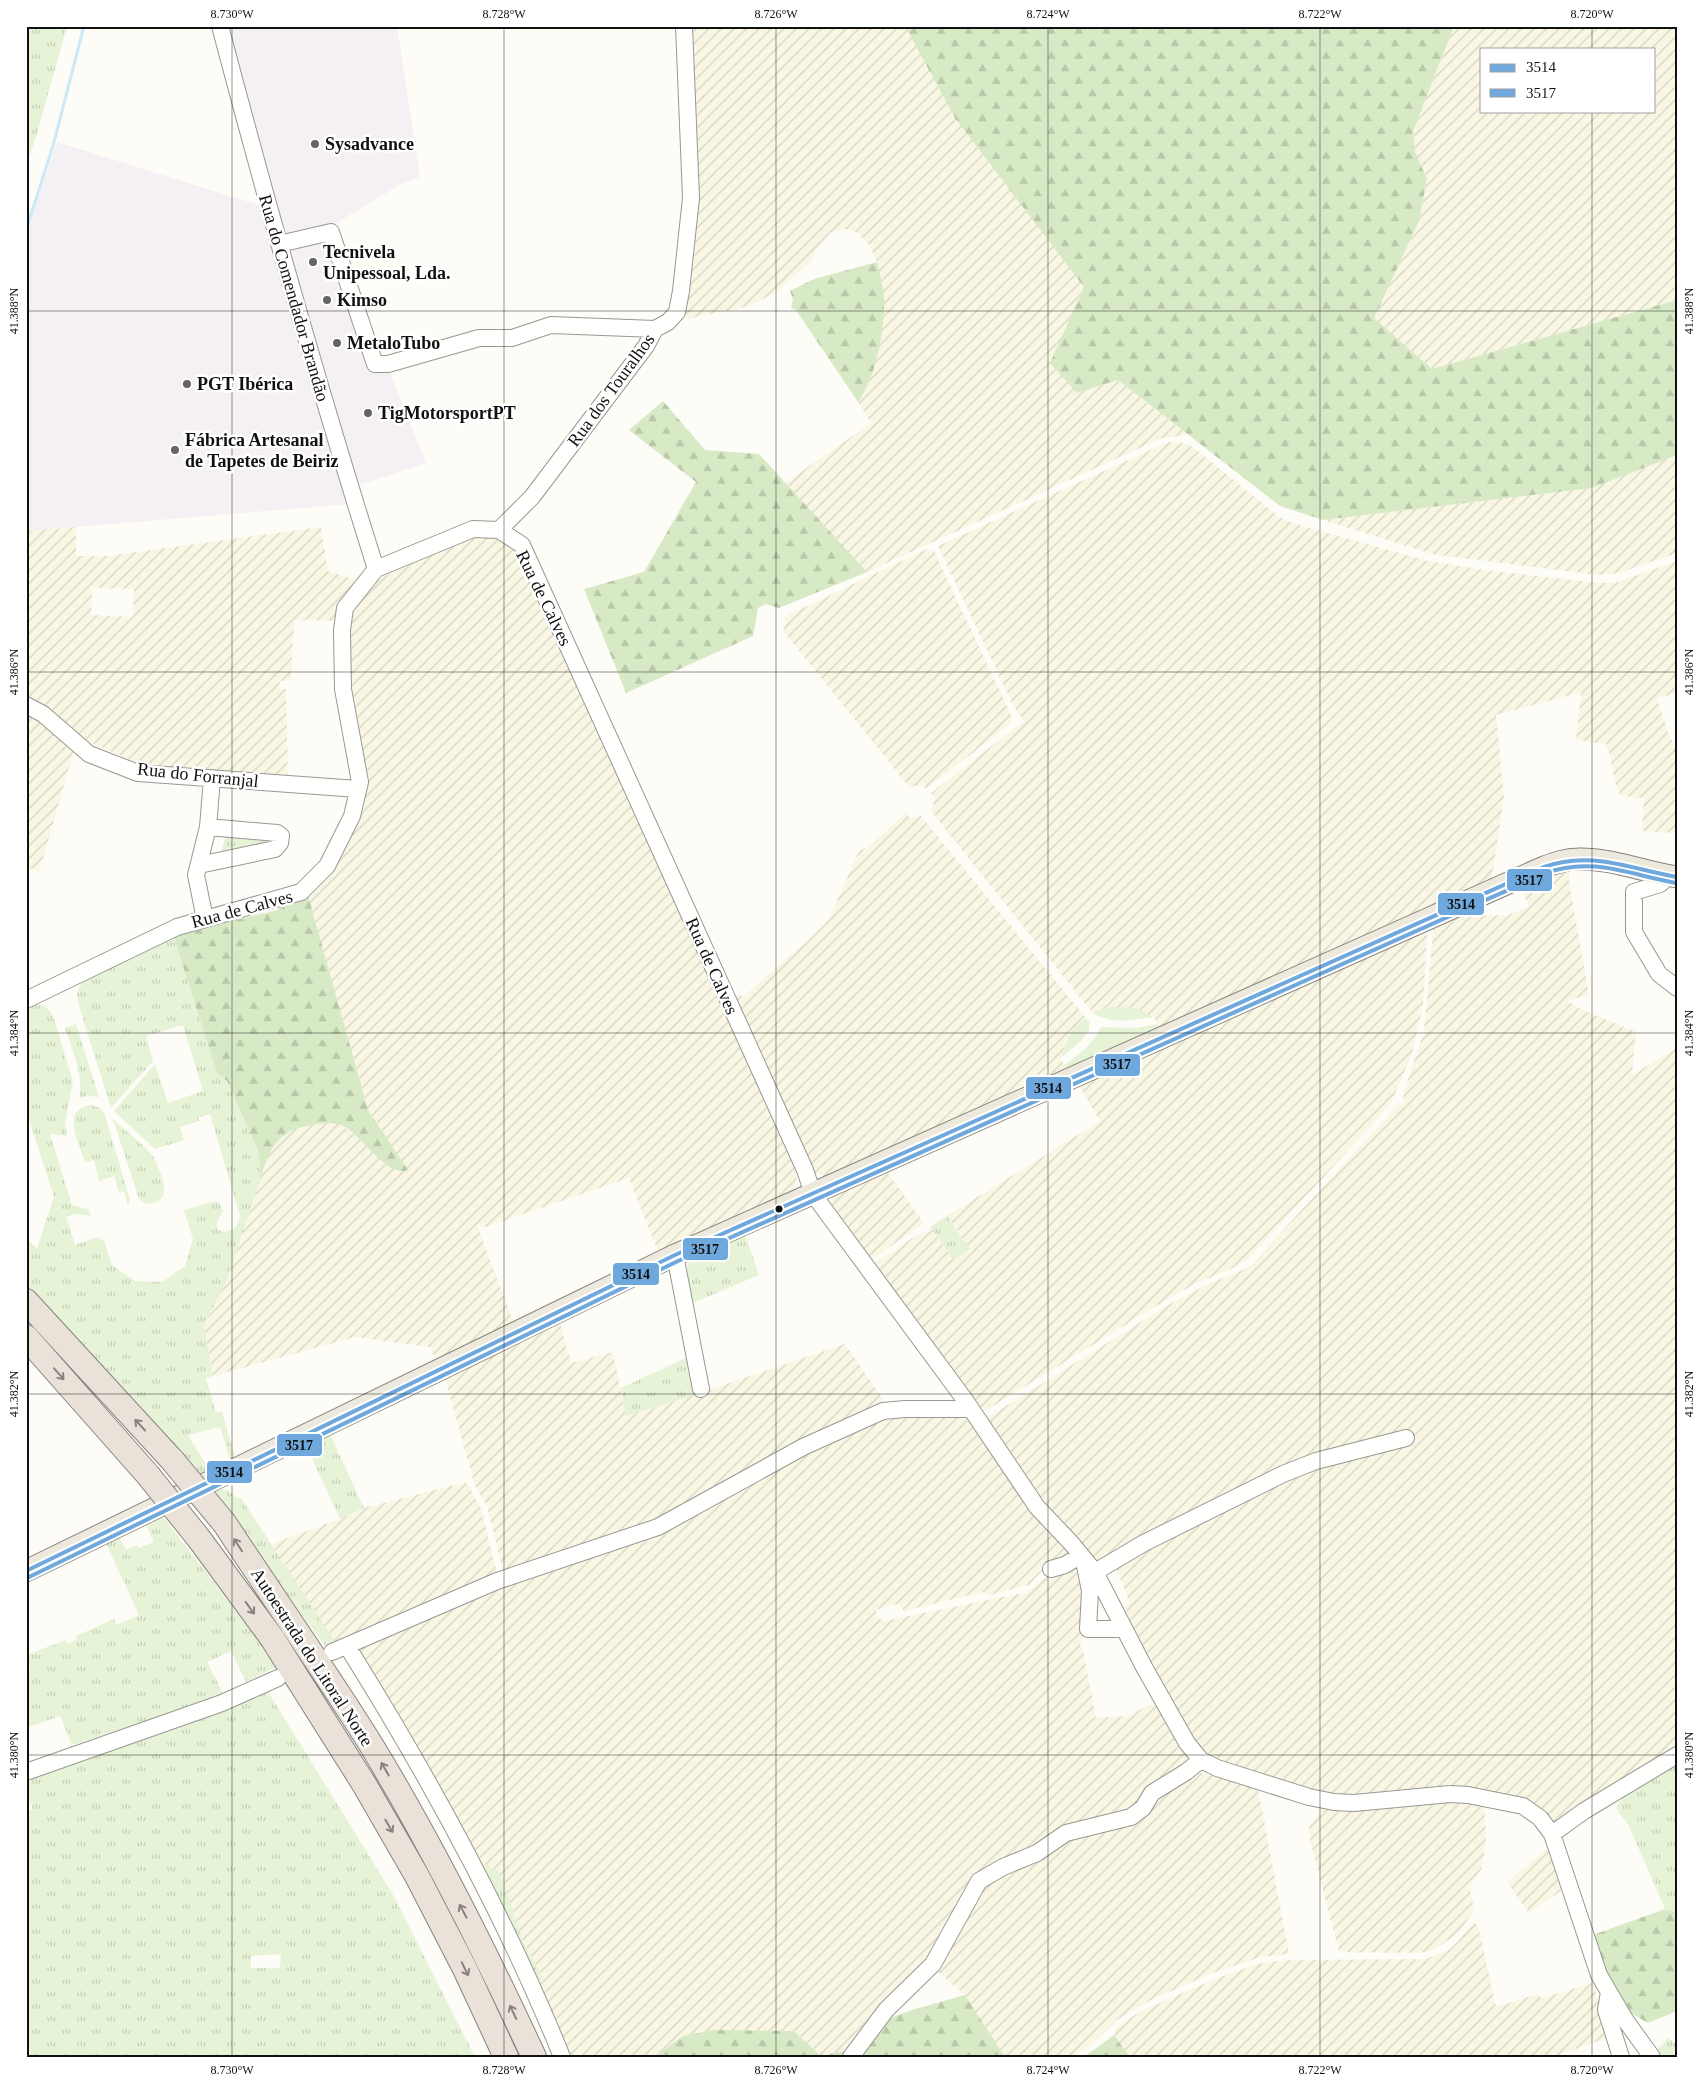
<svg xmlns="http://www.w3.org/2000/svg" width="1703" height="2083" font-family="'Times New Roman',serif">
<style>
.industrial{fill:#f5f0f3}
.farmland{fill:url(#farmland-furrows);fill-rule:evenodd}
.grass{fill:url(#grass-tufts);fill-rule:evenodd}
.forest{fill:url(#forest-firs)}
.garden{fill:#e7f3d7}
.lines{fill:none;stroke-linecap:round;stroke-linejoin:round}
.stream{stroke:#cde8f7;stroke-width:3}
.minor-casing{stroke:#979795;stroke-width:18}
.major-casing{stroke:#858482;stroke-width:23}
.highway-casing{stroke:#858482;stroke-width:26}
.minor{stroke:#fffffe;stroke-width:16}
.major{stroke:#ede9dc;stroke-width:21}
.highway{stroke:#eae1d8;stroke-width:24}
.highway-bridge-casing{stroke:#858482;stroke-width:26;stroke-linecap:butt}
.highway-bridge{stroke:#eae1d8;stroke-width:24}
.bus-1-casing{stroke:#fff;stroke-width:8}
.bus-2-casing{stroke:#fff;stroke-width:8}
.bus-1{stroke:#6fa8dc;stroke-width:4}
.bus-2{stroke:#6fa8dc;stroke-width:4}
.oneway{stroke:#88837e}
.ticks{fill:none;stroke:#111;stroke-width:1;stroke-opacity:0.45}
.poi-dot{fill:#646362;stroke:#fff;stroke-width:2}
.bus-dot{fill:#111;stroke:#fff;stroke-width:2}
.labels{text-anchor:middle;stroke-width:5;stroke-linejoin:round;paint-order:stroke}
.poi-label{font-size:18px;font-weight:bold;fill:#111;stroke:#fff;text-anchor:start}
.street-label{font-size:18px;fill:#111;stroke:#fff}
.line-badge{stroke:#fff;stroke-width:2}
.pale-badge-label{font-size:14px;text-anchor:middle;font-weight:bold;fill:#111}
.neatline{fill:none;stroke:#111;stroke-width:2}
.ticks-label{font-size:12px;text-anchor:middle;fill:#111}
</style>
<defs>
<pattern id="farmland-furrows" width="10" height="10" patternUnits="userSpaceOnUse" patternTransform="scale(1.25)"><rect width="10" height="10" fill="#f9f7e4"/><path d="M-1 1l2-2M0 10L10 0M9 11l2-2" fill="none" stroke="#d4d3c3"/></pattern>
<pattern id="grass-tufts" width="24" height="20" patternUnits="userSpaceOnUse" patternTransform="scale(1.25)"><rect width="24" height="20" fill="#e7f3d7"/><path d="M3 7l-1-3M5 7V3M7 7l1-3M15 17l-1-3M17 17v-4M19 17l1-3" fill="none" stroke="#c5cfb8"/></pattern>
<pattern id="forest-firs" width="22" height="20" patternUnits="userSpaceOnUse" patternTransform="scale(1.25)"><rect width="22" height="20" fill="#d8eac5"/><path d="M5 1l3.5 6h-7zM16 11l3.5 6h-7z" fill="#b8c8a8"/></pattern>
</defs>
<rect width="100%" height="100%" fill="#fdfcf7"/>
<path class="industrial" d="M 229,26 L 397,26 L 420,178 L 401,184 L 335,224 L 373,354 L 389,370 L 426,463 L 359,485 L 349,504 L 26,531 L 26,233 L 57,142 L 258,205 L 271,202 Z"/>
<path class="farmland" d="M 687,26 L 905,26 L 955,118 L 1085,287 L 1077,393 L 1118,380 L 1188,435 L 1162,438 L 867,572 L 785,483 L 871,423 L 858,402 L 864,394 L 877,262 L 869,245 L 859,234 L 847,229 L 831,232 L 820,245 L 810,262 L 775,293 L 749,306 L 687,319 L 684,302 Z
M 1454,26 L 1677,26 L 1677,300 L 1432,369 L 1374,318 L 1419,221 L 1427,179 L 1414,152 L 1413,132 ZM 1482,49 L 1654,49 L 1654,111 L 1482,111 Z
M 1168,442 L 1180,442 L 1193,447 L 1279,517 L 1295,524 L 1428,561 L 1485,570 L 1599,583 L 1618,582 L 1677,561 L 1677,692 L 1657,699 L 1670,738 L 1677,747 L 1677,833 L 1642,831 L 1644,798 L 1621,796 L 1614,780 L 1610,755 L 1605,744 L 1576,740 L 1581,692 L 1496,715 L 1504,798 L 1491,883 L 1163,1031 L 1153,1017 L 1112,1007 L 1092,1012 L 930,810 L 933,806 L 934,797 L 931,793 L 1024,721 L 1014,707 L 938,546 Z
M 1677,455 L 1677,553 L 1619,573 L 1598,575 L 1432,554 L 1323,520 L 1592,488 Z
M 76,527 L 76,556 L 108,556 L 321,527 L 328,571 L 355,580 L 339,608 L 338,621 L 294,620 L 291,680 L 280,681 L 279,689 L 286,689 L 288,776 L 142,765 L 83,739 L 26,701 L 26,531 ZM 92,588 L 134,589 L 133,617 L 91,615 Z
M 476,536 L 495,537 L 511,545 L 523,557 L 798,1168 L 795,1189 L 791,1195 L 659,1254 L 629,1178 L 485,1227 L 477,1225 L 514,1324 L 436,1361 L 430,1347 L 355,1337 L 213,1376 L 204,1325 L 227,1280 L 266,1160 L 278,1139 L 294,1129 L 322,1123 L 339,1124 L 358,1137 L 388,1167 L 408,1170 L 368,1110 L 308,895 L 362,806 L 349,689 L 349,616 L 360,599 L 379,579 L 410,563 Z
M 927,549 L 934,551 L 1012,717 L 1010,724 L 926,789 L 924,786 L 914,786 L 910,788 L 783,631 L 786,623 L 784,617 Z
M 26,711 L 75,746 L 39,873 L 26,866 Z
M 906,813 L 909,817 L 917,817 L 920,815 L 1086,1018 L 1071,1031 L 1061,1058 L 1067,1073 L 822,1183 L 824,1176 L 817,1174 L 814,1181 L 734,998 L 739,994 L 743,997 L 823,926 L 830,917 L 859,851 L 868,847 Z
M 1569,869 L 1569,882 L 1589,995 L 1568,1000 L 1578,1008 L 1636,1032 L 1632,1075 L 1677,1048 L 1677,1752 L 1559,1824 L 1550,1822 L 1454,1788 L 1451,1784 L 1434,1787 L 1430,1792 L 1356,1799 L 1323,1795 L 1231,1766 L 1207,1752 L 1186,1729 L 1141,1657 L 1125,1606 L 1130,1604 L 1115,1565 L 1304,1460 L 1098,1562 L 1039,1501 L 985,1419 L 1168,1305 L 1206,1285 L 1245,1269 L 1253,1263 L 1398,1105 L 1404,1104 L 1403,1094 L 1424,1032 L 1433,930 L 1436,924 L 1457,916 L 1491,915 L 1506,916 L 1529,906 L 1523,893 L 1533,888 L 1535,880 Z
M 1424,929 L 1427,932 L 1423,1006 L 1412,1054 L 1390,1105 L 1249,1258 L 1235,1267 L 1195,1284 L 1166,1300 L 985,1411 L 976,1410 L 870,1266 L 917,1235 L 932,1230 L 954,1259 L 961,1234 L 947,1216 L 1100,1121 L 1078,1084 Z
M 886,1170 L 924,1223 L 868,1262 L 830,1211 L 833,1198 L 839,1191 Z
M 559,1319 L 571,1363 L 613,1352 L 626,1415 L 694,1395 L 845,1344 L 887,1405 L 660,1521 L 504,1575 L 487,1506 L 475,1486 L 444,1375 Z
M 958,1415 L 972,1420 L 1075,1555 L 1061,1567 L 1044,1562 L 1040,1568 L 1043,1570 L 1029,1585 L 990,1595 L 982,1592 L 904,1611 L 898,1604 L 876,1610 L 877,1617 L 884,1621 L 1017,1594 L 1026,1594 L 1044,1578 L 1074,1566 L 1086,1598 L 1080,1646 L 1082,1646 L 1096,1718 L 1127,1716 L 1156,1702 L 1190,1758 L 1188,1767 L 1157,1786 L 1145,1788 L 1140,1803 L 1128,1812 L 999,1865 L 924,1966 L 849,2051 L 821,2056 L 794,2031 L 683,2036 L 654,2057 L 566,2057 L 535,1985 L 541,1975 L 522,1939 L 504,1884 L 498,1871 L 475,1863 L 354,1646 L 473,1599 L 633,1541 L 643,1543 L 780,1466 L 891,1416 Z
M 466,1482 L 481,1508 L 498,1578 L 336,1643 L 271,1544 L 340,1519 L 364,1508 Z
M 1202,1773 L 1258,1788 L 1289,1954 L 1261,1957 L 1213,1973 L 1151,2000 L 1117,2020 L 1096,2040 L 1073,2057 L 1005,2057 L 965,1995 L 938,1972 L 936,1963 L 978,1889 L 1047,1849 L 1156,1798 L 1187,1779 Z
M 1461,1799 L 1484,1803 L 1486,1841 L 1482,1868 L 1470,1887 L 1474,1911 L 1458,1933 L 1434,1950 L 1418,1953 L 1339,1952 L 1310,1840 L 1309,1827 L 1319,1813 L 1317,1805 Z
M 1548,1848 L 1561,1891 L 1529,1913 L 1507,1882 Z
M 1473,1923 L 1478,1925 L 1496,2007 L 1538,1994 L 1541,1998 L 1593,1983 L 1610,2037 L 1553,2057 L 1130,2057 L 1114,2035 L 1117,2027 L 1141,2011 L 1215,1979 L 1254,1965 L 1268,1962 L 1290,1960 L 1426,1959 L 1449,1950 L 1459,1940 Z"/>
<path class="grass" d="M 26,26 L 67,26 L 37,134 L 26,166 Z
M 226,833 L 274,841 L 221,855 Z
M 173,935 L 217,1073 L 227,1081 L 259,1153 L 260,1180 L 227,1280 L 204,1325 L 213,1376 L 206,1378 L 216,1413 L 222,1411 L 236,1461 L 231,1463 L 220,1427 L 188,1435 L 207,1466 L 202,1478 L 142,1408 L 26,1284 L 26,1239 L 37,1248 L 54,1197 L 26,1110 L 26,1009 L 35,1004 L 45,1006 L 53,1015 L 73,1082 L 65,1123 L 67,1136 L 50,1134 L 72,1205 L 88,1209 L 91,1216 L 75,1214 L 66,1217 L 75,1245 L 98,1237 L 104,1241 L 112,1265 L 135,1281 L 162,1282 L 185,1266 L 193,1239 L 184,1210 L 216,1201 L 220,1204 L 223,1211 L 217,1222 L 218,1230 L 226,1232 L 236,1227 L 240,1216 L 210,1114 L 198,1118 L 199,1121 L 180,1127 L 184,1140 L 155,1149 L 114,1111 L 155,1064 L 168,1103 L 203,1091 L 183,1025 L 146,1036 L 153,1061 L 111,1108 L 79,1006 L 77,994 L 81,982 Z
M 76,1024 L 99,1097 L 89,1096 L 79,1098 C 84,1074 72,1050 65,1028 Z
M 90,1105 L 98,1107 L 104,1112 L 130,1200 L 128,1206 L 124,1191 L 119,1192 L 114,1176 L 99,1181 L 94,1160 L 85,1162 C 79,1142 60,1110 90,1105 Z
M 113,1119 C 122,1128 151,1150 155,1160 C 161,1174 173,1198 153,1203 C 147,1205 144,1203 139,1199 Z
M 947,1216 L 970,1249 L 954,1260 L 930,1227 Z
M 745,1234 L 759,1275 L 693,1303 C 690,1288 681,1270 692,1257 Z
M 688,1357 L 694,1395 L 626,1416 L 621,1388 Z
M 329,1432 L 364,1508 L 340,1519 L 305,1443 Z
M 210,1489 L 228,1490 L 236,1498 L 241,1498 L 336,1643 L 326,1647 Z
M 161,1514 L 278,1666 L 246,1682 L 231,1651 L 207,1662 L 224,1695 L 72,1745 L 60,1716 L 26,1728 L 26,1673 L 30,1671 L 26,1655 L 66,1640 L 68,1644 L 77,1639 L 76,1636 L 114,1619 L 117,1625 L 139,1615 L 104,1539 L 118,1534 L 126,1550 L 137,1545 L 139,1548 L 154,1542 L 144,1520 Z
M 267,1690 L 392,1893 L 475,2057 L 26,2057 L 26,1813 L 33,1809 L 26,1792 L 26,1775 ZM 281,1954 L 280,1968 L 251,1968 L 251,1956 Z
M 1677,1760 L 1677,1912 L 1665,1909 L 1629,1826 L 1616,1808 L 1624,1796 Z
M 475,1863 L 483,1863 L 498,1871 L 504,1883 L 522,1939 L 541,1975 L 540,1983 L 535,1985 Z
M 1668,2038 L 1677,2045 L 1677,2057 L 1661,2057 L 1656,2051 Z"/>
<path class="forest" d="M 905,26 L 1454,26 L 1413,132 L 1415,152 L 1427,179 L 1419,221 L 1374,318 L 1432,369 L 1677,300 L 1677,455 L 1592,488 L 1323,520 L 1280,506 L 1118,380 L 1077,393 L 1050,363 L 1084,287 L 955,118 Z
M 877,262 C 880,275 884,288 884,301 C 885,329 875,381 858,402 L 796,310 L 791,308 L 793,299 L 790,291 L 814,279 Z
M 663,401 L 705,450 L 759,454 L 867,572 L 779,608 L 766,604 L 758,608 L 753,636 L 626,693 L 584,589 L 644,572 L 696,482 L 629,430 Z
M 308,895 L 368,1110 L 408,1170 C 384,1179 361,1129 337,1124 C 325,1122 314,1125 303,1127 C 275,1133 267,1156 260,1180 L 259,1153 L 227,1081 L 217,1073 L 173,935 L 274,911 Z
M 1665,1909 L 1677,1912 L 1677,2011 L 1648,2023 L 1631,2013 L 1603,1968 L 1590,1936 Z
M 965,1995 L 1005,2057 L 654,2057 L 683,2036 L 713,2030 L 794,2031 L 821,2056 L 844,2051 L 865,2050 L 885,2020 L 912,2010 Z
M 1114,2035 L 1130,2057 L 1084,2057 Z"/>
<path class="garden" d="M 1112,1007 L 1137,1008 L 1153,1017 C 1133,1020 1109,1025 1092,1012 Z
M 1086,1018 L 1089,1021 L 1089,1030 L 1081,1041 L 1061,1058 L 1071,1031 Z
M 1157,1024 L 1163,1031 L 1067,1073 L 1064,1065 C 1079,1055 1093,1044 1101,1027 L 1136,1028 Z"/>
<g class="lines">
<path class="stream" d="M 26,230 L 53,146 L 84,26"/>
<g class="minor-casing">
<path id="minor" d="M 220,26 C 268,208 319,389 376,569
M 279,244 L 331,232 L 375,364 L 388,364 L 479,338 L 512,338 L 551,325 L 655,329
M 499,530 L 532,497 L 646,346 L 655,329 L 668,322 L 677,312 L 681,291 L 691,198 L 684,26
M 26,705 L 43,714 L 89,754 L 138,773 L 358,789
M 199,865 L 275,849 L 280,843 L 281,836 L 277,833 L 208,827
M 1669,876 L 1660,884 L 1634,892 L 1634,932 L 1659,974 L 1677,988
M 205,919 L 196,875 L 208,827 L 212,778
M 26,1000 L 177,927 L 301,892 L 327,866 L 352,816 L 360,782 L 343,689 L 342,630 L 345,608 L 376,569 L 473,529 L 499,530 L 522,545 L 805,1170 L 813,1194 L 965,1400 L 1037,1507 L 1072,1544 L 1095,1572 L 1144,1667 L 1187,1743 L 1201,1760 L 1217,1768 L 1309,1797 L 1334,1802 L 1354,1803 L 1450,1794 L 1468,1795 L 1523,1806 L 1540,1818 L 1552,1834 L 1599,1975 L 1626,2021 L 1652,2057
M 675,1255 L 701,1389
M 1085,1566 L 1090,1591 L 1088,1629 L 1124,1629
M 1051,1569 L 1065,1565 L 1081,1555
M 1095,1572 L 1144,1543 L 1283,1474 L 1316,1461 L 1406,1438
M 347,1646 C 429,1777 504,1913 562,2057
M 332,1652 L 497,1581 L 658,1527 L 803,1447 L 883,1411 L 905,1409 L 971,1409
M 26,1772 L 222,1703 L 278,1678
M 1552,1834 L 1584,1811 L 1677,1755
M 1609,1992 L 1606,2010 L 1621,2057
M 851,2057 L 886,2010 L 933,1964 L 979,1881 L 1003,1867 L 1037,1853 L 1066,1833 L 1131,1817 L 1143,1808 L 1152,1793 L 1186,1772 L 1201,1760"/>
</g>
<g class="major-casing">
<path id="major" d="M 26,1571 L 675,1255 L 1544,867 C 1555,863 1566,859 1578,859 C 1611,858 1644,872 1677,877"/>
</g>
<g class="highway-casing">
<path id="highway" d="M 26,1301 L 173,1461
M 26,1337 L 148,1475
M 225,1524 C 274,1599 326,1672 373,1748 C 433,1847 485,1951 534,2057
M 200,1540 L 272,1638 L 364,1784 L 417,1876 L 465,1969 L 506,2057"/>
</g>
<use href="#minor" class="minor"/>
<use href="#major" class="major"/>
<use href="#highway" class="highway"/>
<g class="highway-bridge-casing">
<path id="highway-bridge" d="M 173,1461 L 225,1524
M 148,1475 L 200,1540"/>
</g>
<use href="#highway-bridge" class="highway-bridge"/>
<g class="bus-1-casing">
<path id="bus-1" d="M 26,1571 L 675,1255 L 1544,867 C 1591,850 1630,869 1677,877"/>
</g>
<g class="bus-2-casing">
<path id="bus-2" d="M 29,1577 L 678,1261 L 1546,873 C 1592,856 1631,875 1676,883"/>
</g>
<use href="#bus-1" class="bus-1"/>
<use href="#bus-2" class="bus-2"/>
</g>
<defs><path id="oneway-shaft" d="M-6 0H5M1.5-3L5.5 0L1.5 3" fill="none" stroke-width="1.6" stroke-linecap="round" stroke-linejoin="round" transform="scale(1.25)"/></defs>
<g class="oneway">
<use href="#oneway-shaft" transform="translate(59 1374) rotate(49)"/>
<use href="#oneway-shaft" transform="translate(140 1425) rotate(-133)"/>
<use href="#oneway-shaft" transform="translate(238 1545) rotate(-123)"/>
<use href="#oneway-shaft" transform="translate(250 1608) rotate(54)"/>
<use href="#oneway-shaft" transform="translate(385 1769) rotate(-120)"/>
<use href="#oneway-shaft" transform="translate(389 1826) rotate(60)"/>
<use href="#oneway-shaft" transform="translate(463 1911) rotate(-118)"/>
<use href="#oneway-shaft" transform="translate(465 1969) rotate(64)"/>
<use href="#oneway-shaft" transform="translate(513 2012) rotate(-115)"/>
</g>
<path class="ticks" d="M 232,26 L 232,2057M 504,26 L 504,2057M 776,26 L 776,2057M 1048,26 L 1048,2057M 1320,26 L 1320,2057M 1592,26 L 1592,49M 1592,111 L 1592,2057M 26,311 L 1677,311M 26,672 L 1677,672M 26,1033 L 1677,1033M 26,1394 L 1677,1394M 26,1755 L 1677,1755"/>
<g class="poi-dot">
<circle cx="315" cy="144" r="5"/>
<circle cx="313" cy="262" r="5"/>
<circle cx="327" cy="300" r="5"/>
<circle cx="337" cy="343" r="5"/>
<circle cx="187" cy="384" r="5"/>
<circle cx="368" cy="413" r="5"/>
<circle cx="175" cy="450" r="5"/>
</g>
<circle class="bus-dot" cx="779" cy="1209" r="4.5"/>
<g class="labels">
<g class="poi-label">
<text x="325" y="150">Sysadvance</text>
<text x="323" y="258">Tecnivela<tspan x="323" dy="21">Unipessoal, Lda.</tspan></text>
<text x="337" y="306">Kimso</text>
<text x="347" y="349">MetaloTubo</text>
<text x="197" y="390">PGT Ibérica</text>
<text x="378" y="419">TigMotorsportPT</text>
<text x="185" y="446">Fábrica Artesanal<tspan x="185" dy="21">de Tapetes de Beiriz</tspan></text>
</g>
<g class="street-label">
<text transform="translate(294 298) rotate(74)" y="6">Rua do Comendador Brandão</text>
<text transform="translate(611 390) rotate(-54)" y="6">Rua dos Touralhos</text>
<text transform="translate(544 598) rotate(64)" y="6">Rua de Calves</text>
<text transform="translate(198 775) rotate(6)" y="6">Rua do Forranjal</text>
<text transform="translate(242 909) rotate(-15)" y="6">Rua de Calves</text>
<text transform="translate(712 966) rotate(66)" y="6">Rua de Calves</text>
<text transform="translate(312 1657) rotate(57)" y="6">Autoestrada do Litoral Norte</text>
</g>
</g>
<g class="line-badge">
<rect x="1506" y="868" width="47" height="24" rx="5" fill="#6fa8dc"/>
<rect x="1437" y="892" width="48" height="24" rx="5" fill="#6fa8dc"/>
<rect x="1094" y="1053" width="47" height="24" rx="5" fill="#6fa8dc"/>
<rect x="1025" y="1076" width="47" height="24" rx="5" fill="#6fa8dc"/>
<rect x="682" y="1237" width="47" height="24" rx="5" fill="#6fa8dc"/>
<rect x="612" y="1262" width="48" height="24" rx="5" fill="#6fa8dc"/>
<rect x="276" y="1433" width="47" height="24" rx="5" fill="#6fa8dc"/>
<rect x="206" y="1460" width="47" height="24" rx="5" fill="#6fa8dc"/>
</g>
<g class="pale-badge-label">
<text x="1529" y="885">3517</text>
<text x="1461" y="909">3514</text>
<text x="1117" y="1069">3517</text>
<text x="1048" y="1093">3514</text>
<text x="705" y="1254">3517</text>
<text x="636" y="1279">3514</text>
<text x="299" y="1450">3517</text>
<text x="229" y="1477">3514</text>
</g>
<rect width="1703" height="2083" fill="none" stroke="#ffffff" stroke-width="55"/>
<rect x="1480" y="48" width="175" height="65" fill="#ffffff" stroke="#a0a0a0"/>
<rect x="1490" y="64" width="25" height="8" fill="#6fa8dc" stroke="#a0a0a0"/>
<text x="1526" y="72" font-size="15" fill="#111111">3514</text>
<rect x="1490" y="89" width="25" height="8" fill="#6fa8dc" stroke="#a0a0a0"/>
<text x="1526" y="98" font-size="15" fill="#111111">3517</text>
<rect x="28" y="28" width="1648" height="2028" class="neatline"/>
<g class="ticks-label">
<text x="232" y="18">8.730°W</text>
<text x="504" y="18">8.728°W</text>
<text x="776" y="18">8.726°W</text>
<text x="1048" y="18">8.724°W</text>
<text x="1320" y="18">8.722°W</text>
<text x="1592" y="18">8.720°W</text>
<text transform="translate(14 311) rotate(-90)" y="4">41.388°N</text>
<text transform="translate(1689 311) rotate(-90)" y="4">41.388°N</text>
<text transform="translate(14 672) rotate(-90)" y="4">41.386°N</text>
<text transform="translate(1689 672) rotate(-90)" y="4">41.386°N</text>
<text transform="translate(14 1033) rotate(-90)" y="4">41.384°N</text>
<text transform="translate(1689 1033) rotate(-90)" y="4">41.384°N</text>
<text transform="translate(14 1394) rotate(-90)" y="4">41.382°N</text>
<text transform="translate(1689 1394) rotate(-90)" y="4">41.382°N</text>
<text transform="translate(14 1755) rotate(-90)" y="4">41.380°N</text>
<text transform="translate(1689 1755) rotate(-90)" y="4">41.380°N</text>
<text x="232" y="2074">8.730°W</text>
<text x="504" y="2074">8.728°W</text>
<text x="776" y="2074">8.726°W</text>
<text x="1048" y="2074">8.724°W</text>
<text x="1320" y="2074">8.722°W</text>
<text x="1592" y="2074">8.720°W</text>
</g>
</svg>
